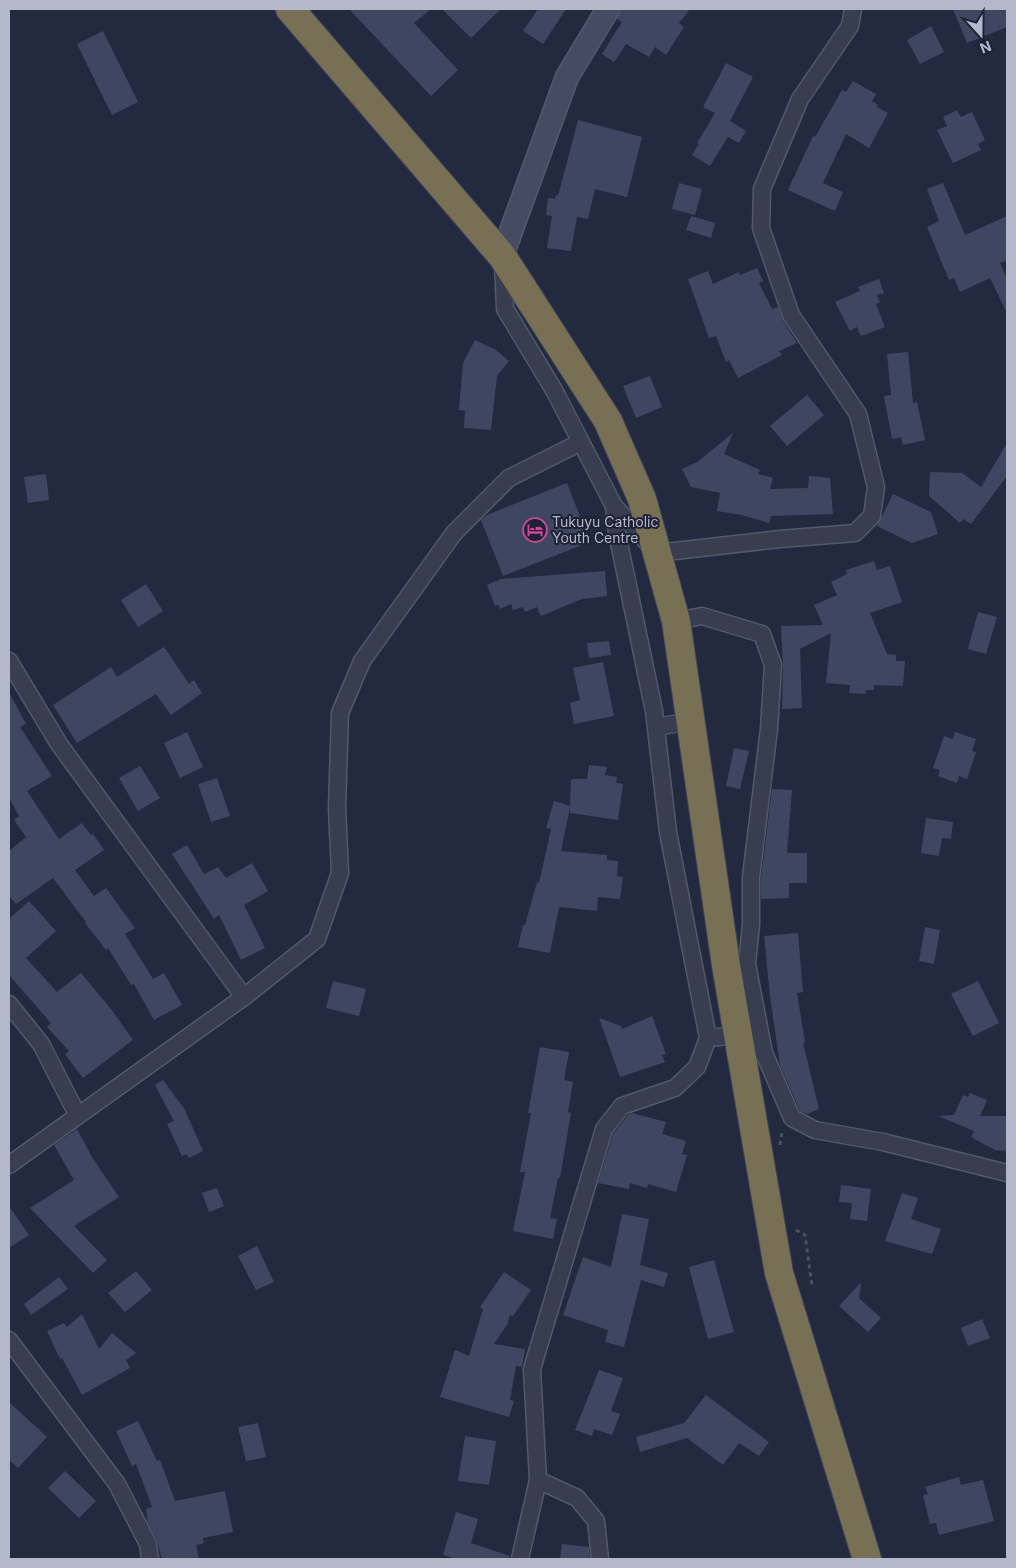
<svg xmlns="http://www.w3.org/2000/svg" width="1016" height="1568" font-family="Inter,sans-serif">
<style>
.building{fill:#3f4661}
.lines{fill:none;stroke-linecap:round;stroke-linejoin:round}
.street-casing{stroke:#53586b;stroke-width:19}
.secondary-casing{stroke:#53586b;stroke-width:25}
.highway-casing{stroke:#404558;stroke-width:30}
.path{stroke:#44565e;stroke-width:3;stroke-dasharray:4 4;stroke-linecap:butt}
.street{stroke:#383d50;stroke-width:16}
.secondary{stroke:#454b63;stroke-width:22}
.highway{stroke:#777054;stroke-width:28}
.labels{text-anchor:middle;stroke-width:4;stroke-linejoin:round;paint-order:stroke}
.poi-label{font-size:14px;fill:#b4b8cb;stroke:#1d2235;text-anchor:start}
</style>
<rect width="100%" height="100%" fill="#232a40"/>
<path class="building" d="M 349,9 L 431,9 L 414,23 L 458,70 L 431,96 Z
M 442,9 L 501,9 L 471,38 Z
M 538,9 L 566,9 L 543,44 L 523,31 Z
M 621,9 L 690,9 L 679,23 L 684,27 L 666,55 L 655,47 L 649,57 L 626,44 L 614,62 L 602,54 L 622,22 L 617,19 Z
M 953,9 L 1007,9 L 1007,27 L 967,43 Z
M 931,26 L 944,52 L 920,64 L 907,40 Z
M 103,31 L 138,102 L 112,115 L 77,44 Z
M 726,63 L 753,77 L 730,121 L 746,131 L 739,143 L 728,137 L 710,166 L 692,155 L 699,144 L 697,143 L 715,113 L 703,107 Z
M 853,81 L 876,94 L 872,101 L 878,105 L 877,107 L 888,113 L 869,148 L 846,134 L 823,183 L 843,192 L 835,211 L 788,190 L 813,136 L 815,137 L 842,90 L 846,92 Z
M 957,110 L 961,117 L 972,112 L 985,140 L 978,144 L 981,150 L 953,163 L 937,130 L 947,126 L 943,117 Z
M 578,120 L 642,137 L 627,197 L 595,189 L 588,219 L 577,217 L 571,251 L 547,248 L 552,216 L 546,215 L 548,198 L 555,199 L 556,195 L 558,196 Z
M 679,183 L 702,189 L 695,215 L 672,209 Z
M 943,183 L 965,235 L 1007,216 L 1007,260 L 1000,263 L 1007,278 L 1007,313 L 990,278 L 960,292 L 954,278 L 949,280 L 927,227 L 939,221 L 927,189 Z
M 691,216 L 715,223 L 711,238 L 686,230 Z
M 757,268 L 763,281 L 759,283 L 772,309 L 778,307 L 783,321 L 797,343 L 779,351 L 782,355 L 738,378 L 729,360 L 726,362 L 716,336 L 709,338 L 688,279 L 708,271 L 713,284 L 739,272 L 740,275 Z
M 879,279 L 884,293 L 877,295 L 880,302 L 876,304 L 885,327 L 861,336 L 857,327 L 850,331 L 835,302 L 860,291 L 858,287 Z
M 475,340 L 496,350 L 509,361 L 497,376 L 491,430 L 464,428 L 465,411 L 459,410 L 463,363 Z
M 908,352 L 913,403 L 917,402 L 925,440 L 903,445 L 901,437 L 892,439 L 884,396 L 891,395 L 887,354 Z
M 650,376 L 662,407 L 636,418 L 623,386 Z
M 807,395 L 824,415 L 787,446 L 770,426 Z
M 733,433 L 724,454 L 760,470 L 758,474 L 773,478 L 770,489 L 808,488 L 809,476 L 830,478 L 833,514 L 771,516 L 769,523 L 742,515 L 717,511 L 720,493 L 691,487 L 682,469 L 697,462 Z
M 1007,443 L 1007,476 L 971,524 L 963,519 L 960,523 L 929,496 L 930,472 L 962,473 L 981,487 Z
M 46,474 L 49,500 L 28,503 L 24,477 Z
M 567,483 L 590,542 L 503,576 L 481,520 L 487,515 Z
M 893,494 L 931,512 L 938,534 L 912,543 L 877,526 Z
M 874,561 L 877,570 L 890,566 L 902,602 L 870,613 L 887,654 L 896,655 L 896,661 L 905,661 L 903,686 L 874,685 L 874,690 L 866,690 L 865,694 L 849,693 L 850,685 L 826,683 L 831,633 L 800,649 L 802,708 L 782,709 L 783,666 L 781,626 L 823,625 L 814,605 L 837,595 L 831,582 L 847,574 L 846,570 Z
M 605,571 L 607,596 L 582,599 L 541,616 L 537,607 L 525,612 L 523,607 L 513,610 L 511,604 L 500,609 L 498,604 L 495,606 L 487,585 L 501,579 Z
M 146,584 L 163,611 L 138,627 L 121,600 Z
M 978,612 L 997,617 L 986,654 L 968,649 Z
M 609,641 L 611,655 L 589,658 L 587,643 Z
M 164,647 L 189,684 L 194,680 L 202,693 L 171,715 L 156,694 L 77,743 L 53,705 L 111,667 L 117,677 Z
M 603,662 L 614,716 L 574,724 L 570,703 L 580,700 L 573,668 Z
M 9,692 L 26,724 L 20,727 L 52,776 L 27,791 L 59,839 L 82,823 L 91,835 L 93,834 L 104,850 L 75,870 L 94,896 L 106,888 L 135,928 L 125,934 L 153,979 L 164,973 L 182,1005 L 154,1020 L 134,984 L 131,985 L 108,948 L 106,950 L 85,923 L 86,922 L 53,878 L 16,904 L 9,896 L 9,851 L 26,837 L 14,820 L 19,816 L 9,798 Z
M 187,732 L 203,767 L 180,778 L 164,743 Z
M 955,732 L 976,739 L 972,751 L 976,752 L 967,779 L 959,776 L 957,783 L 938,776 L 940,770 L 933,768 L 944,736 L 953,739 Z
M 734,748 L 749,751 L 740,789 L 726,786 Z
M 589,765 L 607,767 L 605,775 L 617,777 L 616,783 L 623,784 L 618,820 L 570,813 L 570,807 L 561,851 L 607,855 L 607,860 L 618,861 L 617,876 L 623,877 L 620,899 L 598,897 L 597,911 L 559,907 L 550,953 L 518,947 L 523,925 L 525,925 L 537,882 L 539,883 L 551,829 L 546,828 L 554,801 L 570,806 L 571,779 L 587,779 Z
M 140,766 L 160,798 L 138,811 L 119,778 Z
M 217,778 L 230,816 L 211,822 L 198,784 Z
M 772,789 L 792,790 L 787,853 L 807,853 L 807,883 L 789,883 L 789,898 L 761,899 L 761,878 Z
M 926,818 L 953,822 L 951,839 L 942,838 L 939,856 L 921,853 Z
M 187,845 L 204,874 L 218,867 L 226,878 L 252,863 L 268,891 L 244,905 L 265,948 L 241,960 L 219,915 L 214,919 L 172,854 Z
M 29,901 L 56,931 L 26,958 L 57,992 L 81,973 L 111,1009 L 133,1040 L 83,1078 L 65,1054 L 69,1051 L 47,1027 L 51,1023 L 9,975 L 9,919 Z
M 925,927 L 940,930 L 934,964 L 919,961 Z
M 798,933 L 803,992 L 797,993 L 805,1042 L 803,1043 L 819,1109 L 807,1114 L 800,1111 L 780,1065 L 770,996 L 764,936 Z
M 333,981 L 366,989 L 359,1016 L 326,1008 Z
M 978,981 L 999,1023 L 973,1036 L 951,994 Z
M 652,1016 L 666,1054 L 662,1055 L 665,1062 L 620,1077 L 599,1018 L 621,1026 L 622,1029 Z
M 540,1047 L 569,1052 L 564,1080 L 573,1082 L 568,1112 L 571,1113 L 560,1178 L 558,1178 L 550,1218 L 557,1219 L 553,1239 L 513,1231 L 525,1172 L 520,1172 L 531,1113 L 528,1113 Z
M 163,1080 L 185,1110 L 203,1151 L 189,1158 L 186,1154 L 182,1156 L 167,1124 L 174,1121 L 155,1085 Z
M 970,1093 L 987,1100 L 980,1116 L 1007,1116 L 1007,1151 L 995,1150 L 971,1137 L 974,1131 L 938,1116 L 954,1115 L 963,1095 L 968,1097 Z
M 632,1113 L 666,1122 L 662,1134 L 686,1141 L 682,1154 L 687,1155 L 676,1192 L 648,1184 L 647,1188 L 630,1183 L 629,1189 L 598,1183 L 613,1134 L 628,1115 Z
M 77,1129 L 92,1157 L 119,1197 L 74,1226 L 107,1260 L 93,1273 L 30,1208 L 74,1180 L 54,1145 Z
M 841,1185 L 871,1189 L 867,1221 L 850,1219 L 852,1203 L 839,1202 Z
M 217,1188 L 224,1206 L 209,1212 L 202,1193 Z
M 902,1193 L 918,1198 L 911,1219 L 941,1229 L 932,1254 L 885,1241 Z
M 9,1206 L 29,1235 L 9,1248 Z
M 622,1214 L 649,1219 L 640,1265 L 668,1273 L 664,1287 L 641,1280 L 624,1347 L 605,1342 L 608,1330 L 563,1315 L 583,1257 L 611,1267 Z
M 257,1246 L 274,1282 L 256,1290 L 238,1256 Z
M 714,1260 L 734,1332 L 708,1339 L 689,1267 Z
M 136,1271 L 152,1290 L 125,1312 L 108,1293 Z
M 504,1272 L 531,1290 L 513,1316 L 510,1315 L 507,1325 L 494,1344 L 525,1349 L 522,1367 L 516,1366 L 510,1400 L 514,1401 L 509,1417 L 440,1397 L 455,1350 L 469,1356 L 483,1309 L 480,1307 Z
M 59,1277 L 68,1289 L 31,1315 L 24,1304 Z
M 861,1282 L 859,1298 L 881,1318 L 868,1332 L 839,1306 Z
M 82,1314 L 99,1349 L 112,1333 L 136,1353 L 126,1360 L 130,1368 L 82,1395 L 62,1358 L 60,1359 L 47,1331 L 64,1323 L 67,1327 Z
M 982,1319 L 990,1338 L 968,1346 L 961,1328 Z
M 599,1370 L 623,1378 L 611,1411 L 620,1414 L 612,1435 L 594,1429 L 592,1436 L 575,1430 Z
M 706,1395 L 769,1442 L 759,1456 L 739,1443 L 723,1465 L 687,1438 L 640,1452 L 636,1437 L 684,1423 Z
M 9,1402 L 47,1437 L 18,1468 L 9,1460 Z
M 138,1421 L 157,1461 L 160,1460 L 175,1501 L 225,1491 L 233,1532 L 203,1538 L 204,1543 L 196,1545 L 199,1559 L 162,1559 L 157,1540 L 148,1523 L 146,1509 L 152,1507 L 136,1464 L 132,1466 L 116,1431 Z
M 258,1423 L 266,1457 L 246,1461 L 238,1427 Z
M 465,1436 L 496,1441 L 489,1485 L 458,1481 Z
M 65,1471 L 96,1501 L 79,1518 L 48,1488 Z
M 959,1477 L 961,1485 L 983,1480 L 994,1521 L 939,1535 L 936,1523 L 930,1524 L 923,1495 L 928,1494 L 925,1487 Z
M 456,1512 L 478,1519 L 471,1543 L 510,1556 L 509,1559 L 456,1559 L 443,1555 Z
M 562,1544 L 589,1547 L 590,1559 L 560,1559 Z"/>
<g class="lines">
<g class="street-casing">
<path id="street" d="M 503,263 L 505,309 L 554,390 L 614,506 L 657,553 L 780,539 L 855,533 L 872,516 L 876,487 L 858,414 L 791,315 L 761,228 L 762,189 L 800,99 L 850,26 L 853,9
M 614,506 L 617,533 L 654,711 L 668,832 L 708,1038
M 676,621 L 702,616 L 762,634 L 773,665 L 769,729 L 751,877 L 751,924 L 747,964
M 9,661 L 59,744 L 244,997
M 656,727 L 691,721
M 738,965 L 747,964 L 764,1053 L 792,1118 L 815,1130 L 883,1142 L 1007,1173
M 9,1004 L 41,1044 L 78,1116
M 9,1165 L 244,997 L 317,939 L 340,873 L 337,808 L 340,713 L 362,661 L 454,533 L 509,478 L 581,442
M 9,1340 L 117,1484 L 148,1544 L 150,1559
M 538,1480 L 577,1498 L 596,1521 L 600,1559
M 520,1559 L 538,1480 L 532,1369 L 604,1129 L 622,1106 L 675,1088 L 697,1067 L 708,1038 L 738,1035"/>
</g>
<g class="secondary-casing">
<path id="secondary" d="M 502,256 L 567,77 L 608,9"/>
</g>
<g class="highway-casing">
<path id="highway" d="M 290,9 L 502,256 L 608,421 L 642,499 L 676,621 L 726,965 L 779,1273 L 867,1559"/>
</g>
<path class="path" d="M 780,1145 L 782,1131
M 796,1230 L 805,1235 L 812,1286"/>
<use href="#street" class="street"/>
<use href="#secondary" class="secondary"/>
<use href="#highway" class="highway"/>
</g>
<defs>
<g id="hotel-ring" transform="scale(1.25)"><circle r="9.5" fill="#1d2235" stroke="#d1479c" stroke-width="1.5"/><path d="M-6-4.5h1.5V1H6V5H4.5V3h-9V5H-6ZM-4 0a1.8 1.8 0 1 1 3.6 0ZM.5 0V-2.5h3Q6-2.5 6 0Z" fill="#d1479c"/></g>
</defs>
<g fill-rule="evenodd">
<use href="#hotel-ring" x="535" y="530"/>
</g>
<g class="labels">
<g class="poi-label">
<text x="552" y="527">Tukuyu Catholic<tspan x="552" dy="16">Youth Centre</tspan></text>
</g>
</g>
<rect width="1016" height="1568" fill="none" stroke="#b4b8cb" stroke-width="20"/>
<g transform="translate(981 35) rotate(159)" stroke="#1d2235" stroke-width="4" paint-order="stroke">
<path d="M0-4L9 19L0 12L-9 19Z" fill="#b4b8cb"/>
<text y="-8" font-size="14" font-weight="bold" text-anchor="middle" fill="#b4b8cb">N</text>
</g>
</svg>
